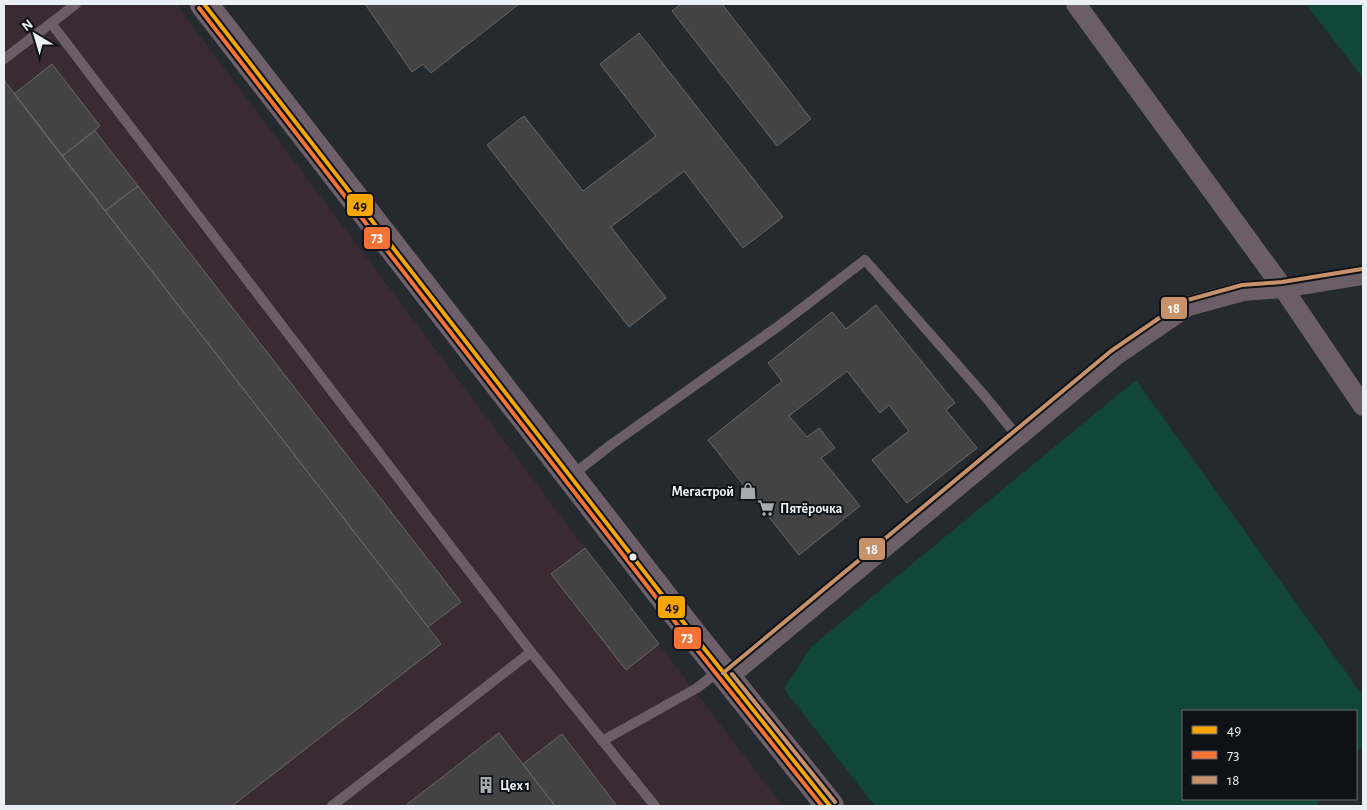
<svg xmlns="http://www.w3.org/2000/svg" width="1367" height="810" font-family="'Alegreya Sans',sans-serif">
<style>
.industrial{fill:#3a2a31}
.green{fill:#114736}
.building{fill:#434343;stroke:#686867}
.lines{fill:none;stroke-linecap:round;stroke-linejoin:round}
.lane{stroke:#6b5e67;stroke-width:10}
.street{stroke:#6b5e67;stroke-width:20}
.secondary{stroke:#6d606a;stroke-width:28}
.bus-1-casing{stroke:#0e1216;stroke-width:8}
.bus-2-casing{stroke:#0e1216;stroke-width:8}
.bus-3-casing{stroke:#0e1216;stroke-width:8}
.bus-1{stroke:#f7a600;stroke-width:4}
.bus-2{stroke:#f57335;stroke-width:4}
.bus-3{stroke:#c7916a;stroke-width:4}
.bus-dot{fill:#eaf0f5;stroke:#0e1216;stroke-width:2}
.labels{text-anchor:middle;stroke-width:4;stroke-linejoin:round;paint-order:stroke}
.poi-label{font-size:14px;font-weight:bold;fill:#eaf0f5;stroke:#0e1216;text-anchor:start}
.line-badge{stroke:#0e1216;stroke-width:2}
.badge-label{font-size:14px;text-anchor:middle;font-weight:bold;fill:#fff}
.pale-badge-label{font-size:14px;text-anchor:middle;font-weight:bold;fill:#111}
</style>
<rect width="100%" height="100%" fill="#252a2e"/>
<path class="industrial" d="M 4,4 L 176,4 L 585,548 L 783,806 L 4,806 Z"/>
<path class="green" d="M 1306,4 L 1363,4 L 1363,78 Z
M 1136,380 L 1363,696 L 1363,744 L 1356,754 L 1356,711 L 1183,711 L 1183,799 L 1321,799 L 1316,806 L 875,806 L 784,689 L 811,647 Z"/>
<path class="building" d="M 365,4 L 519,4 L 431,73 L 423,64 L 412,72 Z
M 681,4 L 722,4 L 811,119 L 777,146 L 672,11 Z
M 639,33 L 783,217 L 743,248 L 684,171 L 611,227 L 666,298 L 629,327 L 487,145 L 524,116 L 583,191 L 656,136 L 600,64 Z
M 52,64 L 100,126 L 62,156 L 14,94 Z
M 4,80 L 441,644 L 232,806 L 4,806 Z
M 95,131 L 138,186 L 105,211 L 62,156 Z
M 138,186 L 461,602 L 428,627 L 105,211 Z
M 876,305 L 955,403 L 946,410 L 977,448 L 907,503 L 872,460 L 909,431 L 889,405 L 880,413 L 847,371 L 789,416 L 807,437 L 819,428 L 835,448 L 821,458 L 860,506 L 799,555 L 708,440 L 782,381 L 768,363 L 832,312 L 846,329 Z
M 585,548 L 659,644 L 626,670 L 551,574 Z
M 499,733 L 555,806 L 405,806 Z
M 562,734 L 617,806 L 555,806 L 523,764 Z"/>
<g class="lines">
<path class="lane" d="M 51,23 L 531,652 L 655,806
M 4,59 L 76,4
M 571,476 L 612,444 L 780,325 L 865,260 L 983,394 L 1018,437
M 602,741 L 697,688 L 720,670
M 332,806 L 531,652"/>
<path class="street" d="M 1076,4 L 1283,288 L 1363,406
M 727,678 L 1115,356 L 1188,306 L 1243,291 L 1283,288 L 1363,275"/>
<path class="secondary" d="M 204,4 L 691,632 L 830,806"/>
<g class="bus-1-casing">
<path id="bus-1" d="M 204,4 L 691,632 L 830,806"/>
</g>
<g class="bus-2-casing">
<path id="bus-2" d="M 199,8 L 686,636 L 822,806"/>
</g>
<g class="bus-3-casing">
<path id="bus-3" d="M 723,673 L 1111,351 L 1184,301 L 1242,285 L 1282,282 L 1362,269
M 732,674 L 835,802"/>
</g>
<use href="#bus-1" class="bus-1"/>
<use href="#bus-2" class="bus-2"/>
<use href="#bus-3" class="bus-3"/>
</g>
<defs>
<g id="shop-bare" transform="scale(1.35)"><path d="M-5-2.5h2.3a2.7 3.5 0 0 1 5.4 0H5L5.5 6h-11ZM-1.5-2.5h3a1.5 2.3 0 0 0-3 0Z" fill="#a5abaf" stroke="#0e1216" stroke-width="2.5" paint-order="stroke"/></g>
<g id="supermarket-bare" transform="scale(1.35)"><path d="M-6-5.5h2.5l.6 2H6L4.5 2H-2.5L-4.4-4H-6ZM-1.5 3.2a1.3 1.3 0 1 0 .1 0ZM3 3.2a1.3 1.3 0 1 0 .1 0Z" fill="#a5abaf" stroke="#0e1216" stroke-width="2.5" paint-order="stroke"/></g>
<g id="building-bare" transform="scale(1.35)"><path d="M-4-6H4V6H1V3H-1V6H-4ZM-2.5-4.3h1.7v1.8h-1.7ZM.8-4.3h1.7v1.8H.8ZM-2.5-1h1.7V.8h-1.7ZM.8-1h1.7V.8H.8Z" fill="#a5abaf" stroke="#0e1216" stroke-width="2.5" paint-order="stroke"/></g>
</defs>
<g fill-rule="evenodd">
<use href="#shop-bare" x="748" y="491"/>
<use href="#supermarket-bare" x="766" y="508"/>
<use href="#building-bare" x="486" y="785"/>
</g>
<circle class="bus-dot" cx="633" cy="557" r="4.5"/>
<g class="labels">
<g class="poi-label">
<text x="734" y="496" text-anchor="end">Мегастрой</text>
<text x="780" y="513">Пятёрочка</text>
<text x="500" y="790">Цех 1</text>
</g>
</g>
<g class="line-badge">
<rect x="346" y="193" width="28" height="24" rx="5" fill="#f7a600"/>
<rect x="363" y="226" width="28" height="24" rx="5" fill="#f57335"/>
<rect x="1160" y="296" width="28" height="24" rx="5" fill="#c7916a"/>
<rect x="858" y="537" width="28" height="24" rx="5" fill="#c7916a"/>
<rect x="657" y="595" width="29" height="24" rx="5" fill="#f7a600"/>
<rect x="673" y="626" width="29" height="24" rx="5" fill="#f57335"/>
</g>
<g class="badge-label">
<text x="377" y="242">73</text>
<text x="1174" y="313">18</text>
<text x="872" y="554">18</text>
<text x="687" y="642">73</text>
</g>
<g class="pale-badge-label">
<text x="360" y="210">49</text>
<text x="672" y="612">49</text>
</g>
<rect width="1367" height="810" fill="none" stroke="#eaf0f5" stroke-width="10"/>
<rect x="1182" y="710" width="175" height="90" fill="#0e1216" stroke="#666b6f"/>
<rect x="1192" y="726" width="25" height="8" fill="#f7a600" stroke="#666b6f"/>
<text x="1227" y="735" font-size="15" fill="#eaf0f5">49</text>
<rect x="1192" y="751" width="25" height="8" fill="#f57335" stroke="#666b6f"/>
<text x="1227" y="760" font-size="15" fill="#eaf0f5">73</text>
<rect x="1192" y="776" width="25" height="8" fill="#c7916a" stroke="#666b6f"/>
<text x="1227" y="785" font-size="15" fill="#eaf0f5">18</text>
<g transform="translate(35 35) rotate(322)" stroke="#0e1216" stroke-width="4" paint-order="stroke">
<path d="M0-4L9 19L0 12L-9 19Z" fill="#eaf0f5"/>
<text y="-8" font-size="14" font-weight="bold" text-anchor="middle" fill="#eaf0f5">N</text>
</g>
</svg>
